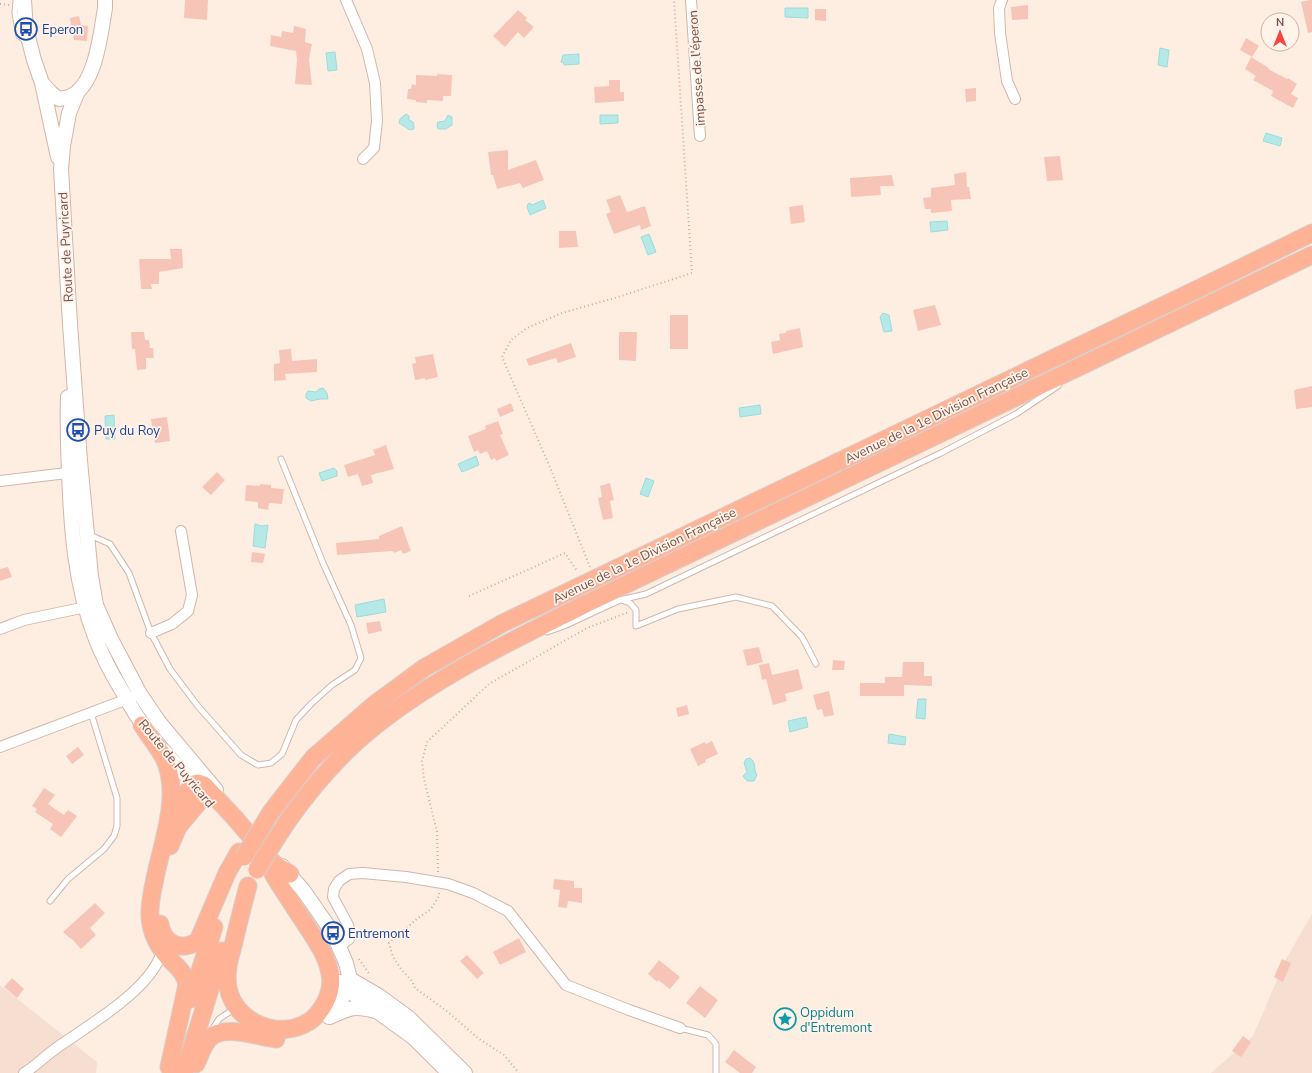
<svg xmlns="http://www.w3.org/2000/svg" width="1312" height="1073" font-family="'Nunito Sans',sans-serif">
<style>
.residential{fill:#f6ded0}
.water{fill:#b5e9e7;stroke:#9bdcda}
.building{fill:#f6c5b8}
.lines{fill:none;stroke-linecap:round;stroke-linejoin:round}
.service-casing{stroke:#d2b6aa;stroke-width:7}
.minor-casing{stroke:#d2b6aa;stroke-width:12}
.secondary-casing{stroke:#d6b4a8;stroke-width:16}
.trunk-casing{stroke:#d9cecb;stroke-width:19}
.path{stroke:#dba89b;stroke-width:2;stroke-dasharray:1 3;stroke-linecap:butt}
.service{stroke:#fff;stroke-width:5}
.minor{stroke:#fff;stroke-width:10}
.secondary{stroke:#fff;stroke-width:14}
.trunk{stroke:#feb296;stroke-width:17}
.trunk-bridge-casing{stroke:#d9cecb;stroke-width:19;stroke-linecap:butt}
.trunk-bridge{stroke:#feb296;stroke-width:17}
.labels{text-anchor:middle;stroke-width:3.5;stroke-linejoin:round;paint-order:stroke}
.transit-label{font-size:13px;fill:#164399;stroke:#fff3ea;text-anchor:start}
.street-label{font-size:13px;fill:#784f46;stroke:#fff3ea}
.culture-label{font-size:13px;fill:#0d838f;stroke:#fff3ea;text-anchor:start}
</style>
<rect width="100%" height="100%" fill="#feeee2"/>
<path class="residential" d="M 1312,914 L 1312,1073 L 1211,1073 L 1253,1036 L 1286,959 Z
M 0,985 L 97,1062 L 96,1073 L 0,1073 Z"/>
<path class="water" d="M 785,8 L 808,8 L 808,18 L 785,17 Z
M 1160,48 L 1169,50 L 1167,67 L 1158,65 Z
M 335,52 L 337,70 L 328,71 L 326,53 Z
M 579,54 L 579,64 L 564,65 L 564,63 L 561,62 L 563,55 Z
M 406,114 L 409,116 L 409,120 L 413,122 L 414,126 L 414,129 L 410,130 L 399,123 L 400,119 Z
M 448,115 L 452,117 L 452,125 L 446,129 L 438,129 L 437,125 L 438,122 L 445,121 Z
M 600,115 L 618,115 L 618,123 L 600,124 Z
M 1266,133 L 1282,138 L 1280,146 L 1263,141 Z
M 543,200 L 546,208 L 530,215 L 527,207 L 528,204 L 530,203 L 532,205 Z
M 947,221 L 948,230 L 931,232 L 930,222 Z
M 649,234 L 656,252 L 648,255 L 641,237 Z
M 883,313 L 889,315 L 892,331 L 884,332 L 880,317 Z
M 323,388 L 327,393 L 328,399 L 320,399 L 311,401 L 306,398 L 306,394 L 308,391 L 316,392 L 319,389 Z
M 760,405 L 761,414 L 740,417 L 739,408 Z
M 114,415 L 115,439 L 106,439 L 105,416 Z
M 476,456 L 479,465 L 462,472 L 458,464 Z
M 334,468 L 337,471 L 337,476 L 322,481 L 319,473 Z
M 646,478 L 654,481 L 648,497 L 640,494 Z
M 255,524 L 262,526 L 268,525 L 265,548 L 253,546 Z
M 384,599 L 386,612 L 357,617 L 355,605 Z
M 918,699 L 926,699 L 925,719 L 916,718 Z
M 806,717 L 808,727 L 790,732 L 788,721 Z
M 889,734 L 906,737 L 905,745 L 888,743 Z
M 750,758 C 757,763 753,769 757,775 L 754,781 L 747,781 L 743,776 L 747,772 L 744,763 L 746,759 Z"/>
<path class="building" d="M 185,0 L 208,0 L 207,20 L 184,18 Z
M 1310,0 L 1312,0 L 1312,32 L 1308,33 L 1301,2 Z
M 1028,5 L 1028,19 L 1012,20 L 1011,7 Z
M 815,9 L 826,9 L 826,21 L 815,20 Z
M 518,10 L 527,18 L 525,20 L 534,27 L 524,38 L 518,32 L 505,47 L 493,36 Z
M 79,16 L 81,25 L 88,26 L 87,41 L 74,40 L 70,18 Z
M 294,26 L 306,29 L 305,42 L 312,44 L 309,59 L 312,85 L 295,84 L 297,60 L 296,51 L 270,46 L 271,35 L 281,37 L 282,31 L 293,33 Z
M 1246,38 L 1259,46 L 1252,57 L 1240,50 Z
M 1251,57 L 1269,68 L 1268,69 L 1287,79 L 1288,78 L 1297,84 L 1291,94 L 1298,98 L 1293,108 L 1271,96 L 1273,91 L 1253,80 L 1256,76 L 1245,69 Z
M 437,74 L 452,75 L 451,96 L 443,96 L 443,101 L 427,100 L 427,103 L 416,102 L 416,100 L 407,99 L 408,89 L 411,89 L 412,84 L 416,85 L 416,75 L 437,76 Z
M 609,80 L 620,80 L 620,92 L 624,92 L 624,101 L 595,103 L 594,87 L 609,86 Z
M 976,88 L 976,101 L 966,102 L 965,89 Z
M 508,150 L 508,170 L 536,160 L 544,180 L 523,188 L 520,183 L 497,189 L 493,175 L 491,175 L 488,152 Z
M 1060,156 L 1063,180 L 1047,181 L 1044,157 Z
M 966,172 L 967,187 L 969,187 L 971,199 L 951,200 L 952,211 L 931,213 L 931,209 L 925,209 L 923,198 L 931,197 L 931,188 L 955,185 L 954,174 Z
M 892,175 L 894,186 L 880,186 L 881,195 L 851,197 L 850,178 Z
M 620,195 L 627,212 L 645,206 L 651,226 L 641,230 L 640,225 L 614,234 L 606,214 L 611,212 L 606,200 Z
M 803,205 L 805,222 L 791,224 L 789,207 Z
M 559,231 L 576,231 L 578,247 L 559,248 Z
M 170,249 L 182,249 L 183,268 L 159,272 L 159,284 L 151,284 L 152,289 L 141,289 L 139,259 L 171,259 Z
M 935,305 L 941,325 L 918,331 L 913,310 Z
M 670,315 L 688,315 L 688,349 L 670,349 Z
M 800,328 L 803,347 L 773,354 L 771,342 L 780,340 L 779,334 L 786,333 L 786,331 Z
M 131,332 L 144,332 L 145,340 L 149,340 L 150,348 L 153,348 L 154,358 L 146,358 L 146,369 L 137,370 L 135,349 L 132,349 Z
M 619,332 L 637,332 L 636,361 L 619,360 Z
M 571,343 L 576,357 L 558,363 L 556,358 L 529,366 L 526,359 Z
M 291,349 L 292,361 L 317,359 L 317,372 L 285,374 L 286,380 L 274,381 L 274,364 L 280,363 L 279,350 Z
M 433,354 L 438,377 L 425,380 L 425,378 L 415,380 L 412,364 L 416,363 L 415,357 Z
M 1312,386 L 1312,407 L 1296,409 L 1294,390 Z
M 511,403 L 514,411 L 500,417 L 497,409 Z
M 167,417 L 170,441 L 155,443 L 151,419 Z
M 498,421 L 503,434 L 500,435 L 509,455 L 496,461 L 495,458 L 491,460 L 487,451 L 480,454 L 478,450 L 474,452 L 468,436 L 486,429 L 485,426 Z
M 386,445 L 394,469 L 371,475 L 373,483 L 362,486 L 358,474 L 348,477 L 344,465 L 375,455 L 373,450 Z
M 217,472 L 225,480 L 211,495 L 202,487 Z
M 610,483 L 614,500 L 610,501 L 613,518 L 603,520 L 598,498 L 602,497 L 600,486 Z
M 260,484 L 271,485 L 271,488 L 284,489 L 282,504 L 269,503 L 268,510 L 258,508 L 258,502 L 245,501 L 246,485 L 260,486 Z
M 402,526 L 411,551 L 403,554 L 401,550 L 394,553 L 393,551 L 337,555 L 336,543 L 379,539 L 379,536 Z
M 252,552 L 265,554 L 263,563 L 251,562 Z
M 8,567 L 12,577 L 0,581 L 0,569 Z
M 380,621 L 382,631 L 368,634 L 366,623 Z
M 759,647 L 763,662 L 747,666 L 743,650 Z
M 833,660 L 845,661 L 844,670 L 832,670 Z
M 903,662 L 924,662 L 924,676 L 932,676 L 932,686 L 904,685 L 904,696 L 860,696 L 860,683 L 885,683 L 885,677 L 902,677 Z
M 769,663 L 772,675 L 798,669 L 803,689 L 785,694 L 787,701 L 773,705 L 766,679 L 762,680 L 759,665 Z
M 829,691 L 834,715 L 824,717 L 822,709 L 817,710 L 813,695 Z
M 687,705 L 689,714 L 678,717 L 676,708 Z
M 712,741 L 718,754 L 705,760 L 706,762 L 698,766 L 690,749 L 705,742 L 706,744 Z
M 78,747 L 84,755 L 72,764 L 66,756 Z
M 44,788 L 55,795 L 48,804 L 64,815 L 68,810 L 77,816 L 61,837 L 50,829 L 53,824 L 35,812 L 37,809 L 32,806 Z
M 554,879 L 574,881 L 574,888 L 582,888 L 582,903 L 568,901 L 567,908 L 558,907 L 560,890 L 553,889 Z
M 95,903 L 105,913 L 90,928 L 96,935 L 81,949 L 71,938 L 71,939 L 63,932 Z
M 519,938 L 526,952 L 500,965 L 493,952 Z
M 467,955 L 484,973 L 477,979 L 460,961 Z
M 1282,959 L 1291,963 L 1283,982 L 1274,977 Z
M 659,960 L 680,977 L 670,989 L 658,980 L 657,982 L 648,974 Z
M 12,978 L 24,989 L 17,998 L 4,987 Z
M 700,986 L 718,1000 L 705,1018 L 686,1003 Z
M 1243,1036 L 1251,1042 L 1241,1057 L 1232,1051 Z
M 734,1050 L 756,1067 L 752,1073 L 740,1073 L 725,1062 Z"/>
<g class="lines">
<g class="service-casing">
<path id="service" d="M 16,0 L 15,13 L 19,36 L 26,41
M 90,535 L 110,544 L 129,573 L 151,633 L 170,669 L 197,705 L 241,755 L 258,765 L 271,763 L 282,754 L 296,720 L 311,704 L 332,685 L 355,670 L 361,658 L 351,625 L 323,563 L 281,459
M 621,600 L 630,603 L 636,610 L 636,626 L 678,609 L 736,597 L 772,606 L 802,637 L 816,664
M 547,632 L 564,626 L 620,600 L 646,594 L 941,453 L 1016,414 L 1058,386
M 50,901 L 68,879 L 104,849 L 114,836 L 117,826 L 117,798 L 91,713
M 680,1028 L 708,1035 L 716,1044 L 716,1073
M 212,1030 L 219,1019 L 234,1009"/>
</g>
<g class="minor-casing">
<path id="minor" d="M 346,0 L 367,49 L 375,83 L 377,121 L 374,148 L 363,159
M 691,0 L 700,136
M 1002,0 L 999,8 L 1000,33 L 1007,81 L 1015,99
M 0,481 L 75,472
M 0,629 L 24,620 L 91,606
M 151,633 L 172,624 L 188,611 L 192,595 L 181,531
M 0,747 L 133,697
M 340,946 L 349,939 L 350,932 L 348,925 L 333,897 L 334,889 L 339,881 L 349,874 L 363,873 L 406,877 L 448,884 L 473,893 L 508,911 L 566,985 L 629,1010 L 680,1028
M 24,1073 C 36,1066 46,1055 58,1047 C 90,1024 156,987 163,947"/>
</g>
<g class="secondary-casing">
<path id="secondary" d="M 24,0 L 26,29 L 34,60 L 42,83 L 58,157
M 43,84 L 51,93 L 59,99 C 63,98 68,98 71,96 C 96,85 101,31 105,8 L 105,0
M 78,91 L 69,113 L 63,146 L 61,169 L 70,324 L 80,461 L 91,576 L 96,605 L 111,639 L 140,694 L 159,722 L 216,790
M 68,397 C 67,422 68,447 69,473 C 71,528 75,585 95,637 C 102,655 111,673 121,689 C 129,704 138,719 149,733
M 163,750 L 200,791
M 282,866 L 303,890 L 333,933 L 346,963 L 350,979 L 343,997 L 329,1017
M 350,979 L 379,996 L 409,1018 L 465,1073
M 340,982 L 345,988 L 414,1038 L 449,1073
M 330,1017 C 349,1008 354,1005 375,1011"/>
</g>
<g class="trunk-casing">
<path id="trunk" d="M 142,725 C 149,736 158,747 164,758 C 180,791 165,835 157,869 C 154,884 149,901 150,917 C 151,932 157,945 167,956 C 175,966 185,971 187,985 L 169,1067
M 170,811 L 194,784 L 198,783 L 204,785 L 233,816 L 274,864 L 290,874
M 271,812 L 313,758 L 375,704 L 424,668 L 503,623 L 1202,287 L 1312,233
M 287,822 C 311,788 342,752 375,726 C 442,673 519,637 596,599 C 674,561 752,524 831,486 C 992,410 1152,332 1312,255
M 170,846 L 178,827 L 204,796
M 248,886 C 243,905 238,924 234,942 C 230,957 225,972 228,987 C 234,1023 280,1041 310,1021 C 316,1017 321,1010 325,1003 C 330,993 332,984 330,974 C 327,956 317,942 308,928 C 296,910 284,892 273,874
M 160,924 C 163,944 181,952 198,941 L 227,873 L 239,852
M 191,999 L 214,927
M 196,1064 C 200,1056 203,1045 209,1039 C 223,1023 258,1037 276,1039
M 184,1073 L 222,951"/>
</g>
<path class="path" d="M 0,4 L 9,5
M 590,567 L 549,465 L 502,357 L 511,340 L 527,328 L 562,313 L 618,297 L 692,273 L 674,0
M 469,596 L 565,553 L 577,571
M 438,872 L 437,832 L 424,779 L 422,761 L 427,742 L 489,684 L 587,628 L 629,612
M 439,893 L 439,896 L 431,909 L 418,918 L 389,943 L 393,957 L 401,969 L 412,981 L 415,988 L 448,1012 L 479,1039 L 504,1055 L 519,1073
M 359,959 L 370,975"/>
<use href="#service" class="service"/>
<use href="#minor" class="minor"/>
<use href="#secondary" class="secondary"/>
<use href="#trunk" class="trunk"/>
<g class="trunk-bridge-casing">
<path id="trunk-bridge" d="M 244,857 L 271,812
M 257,870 L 267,853 L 287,822"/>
</g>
<use href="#trunk-bridge" class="trunk-bridge"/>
</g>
<defs>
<g id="bus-ring" transform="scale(1.15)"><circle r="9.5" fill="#fff3ea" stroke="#1a4fb4" stroke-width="1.5"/><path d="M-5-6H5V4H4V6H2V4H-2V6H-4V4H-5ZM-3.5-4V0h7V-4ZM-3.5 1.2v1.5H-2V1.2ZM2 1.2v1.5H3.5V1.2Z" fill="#1a4fb4"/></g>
<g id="sight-ring" transform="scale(1.15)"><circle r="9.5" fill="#fff3ea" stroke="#0f9aa8" stroke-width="1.5"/><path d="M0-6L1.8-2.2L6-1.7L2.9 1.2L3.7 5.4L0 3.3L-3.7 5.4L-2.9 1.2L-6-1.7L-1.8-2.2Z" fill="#0f9aa8"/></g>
</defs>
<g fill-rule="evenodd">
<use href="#bus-ring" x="26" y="29"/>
<use href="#bus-ring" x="78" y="430"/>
<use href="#bus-ring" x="333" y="933"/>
<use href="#sight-ring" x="785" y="1019"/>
</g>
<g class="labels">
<g class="transit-label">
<text x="42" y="34">Eperon</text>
<text x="94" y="435">Puy du Roy</text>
<text x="348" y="938">Entremont</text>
</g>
<g class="street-label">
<text transform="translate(696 68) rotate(-94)" y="5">impasse de l'éperon</text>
<text transform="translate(65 247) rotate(-93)" y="5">Route de Puyricard</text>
<text transform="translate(936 415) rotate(-26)" y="5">Avenue de la 1e Division Française</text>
<text transform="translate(644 555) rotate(-26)" y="5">Avenue de la 1e Division Française</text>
<text transform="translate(177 763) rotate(50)" y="5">Route de Puyricard</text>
</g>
<g class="culture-label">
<text x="800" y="1017">Oppidum<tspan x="800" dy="15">d'Entremont</tspan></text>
</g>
</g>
<g transform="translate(1280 32)"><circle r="19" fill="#fff3ea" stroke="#c9b1a8"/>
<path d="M0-3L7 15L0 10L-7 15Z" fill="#f2463e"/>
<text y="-6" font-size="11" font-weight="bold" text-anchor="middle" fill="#784f46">N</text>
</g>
</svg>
